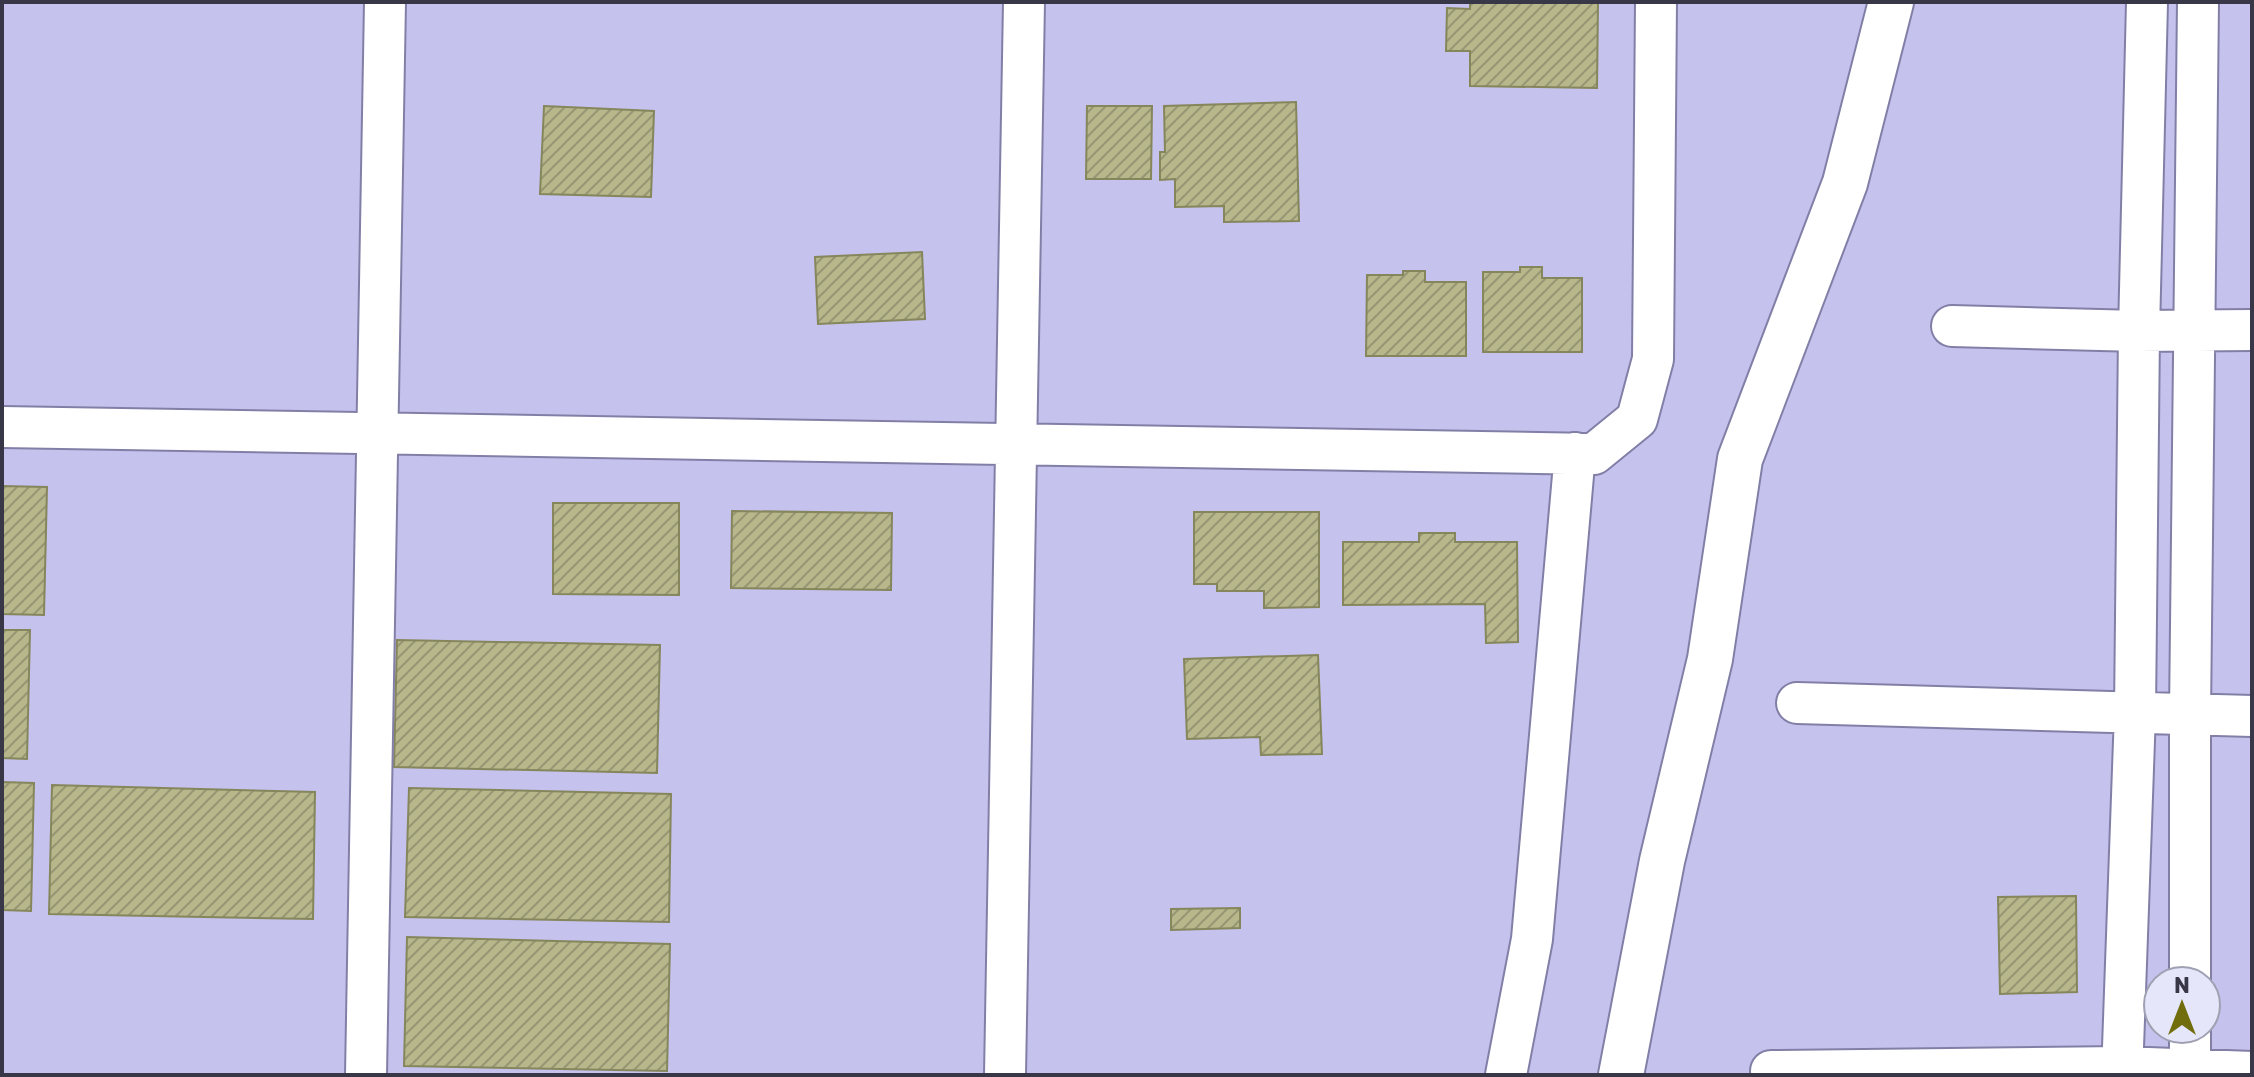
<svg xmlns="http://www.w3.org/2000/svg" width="2254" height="1077" font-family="Rubik,sans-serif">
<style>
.building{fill:url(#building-hatch);stroke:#86865c;stroke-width:2}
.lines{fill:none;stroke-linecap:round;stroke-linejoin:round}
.minor-casing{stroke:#827fa7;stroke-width:44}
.tertiary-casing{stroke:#827fa7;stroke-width:48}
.minor{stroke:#fff;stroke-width:40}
.tertiary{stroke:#fff;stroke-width:44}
</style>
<defs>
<pattern id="building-hatch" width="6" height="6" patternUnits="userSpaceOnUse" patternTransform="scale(2)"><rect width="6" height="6" fill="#b7b78b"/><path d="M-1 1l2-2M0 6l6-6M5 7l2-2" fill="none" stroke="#969674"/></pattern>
</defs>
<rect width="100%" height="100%" fill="#c5c2ed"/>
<path class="building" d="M 1470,2 L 1598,2 L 1597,88 L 1470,86 L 1470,51 L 1446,51 L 1447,8 L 1470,9 Z
M 1296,102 L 1299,221 L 1224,222 L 1224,206 L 1175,207 L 1175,179 L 1160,180 L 1160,152 L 1165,152 L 1164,106 Z
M 544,106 L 654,111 L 651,197 L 540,194 Z
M 1087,106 L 1152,106 L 1151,179 L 1086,179 Z
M 922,252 L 925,319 L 818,324 L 815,257 Z
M 1520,267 L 1542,267 L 1542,278 L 1582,278 L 1582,352 L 1483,352 L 1483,272 L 1520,272 Z
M 1403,271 L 1425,271 L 1425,282 L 1466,282 L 1466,356 L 1366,356 L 1367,275 L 1403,275 Z
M 2,486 L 47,487 L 44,615 L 2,614 Z
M 553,503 L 679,503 L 679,595 L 553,594 Z
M 732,511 L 892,513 L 891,590 L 731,588 Z
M 1194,512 L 1319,512 L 1319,607 L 1264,608 L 1264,591 L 1217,591 L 1217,584 L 1194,584 Z
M 1419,533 L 1455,533 L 1455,542 L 1517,542 L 1518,642 L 1486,643 L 1485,604 L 1343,605 L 1343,542 L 1419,542 Z
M 2,630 L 30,630 L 27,759 L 2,758 Z
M 397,640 L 660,645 L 657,773 L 394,767 Z
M 1318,655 L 1322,754 L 1261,755 L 1260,737 L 1187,739 L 1184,659 Z
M 2,782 L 34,783 L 31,911 L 2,910 Z
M 52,785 L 315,792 L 313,919 L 49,914 Z
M 409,788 L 671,794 L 669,922 L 405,917 Z
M 2076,896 L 2077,992 L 2000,994 L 1998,897 Z
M 1240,908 L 1240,928 L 1171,930 L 1171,909 Z
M 407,937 L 670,944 L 667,1071 L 404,1066 Z"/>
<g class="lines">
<g class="minor-casing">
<path id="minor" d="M 1952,326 L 2139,331 L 2252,330
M 2,427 L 1594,454 L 1637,419 L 1653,359 L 1656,2
M 1797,703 L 2252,716
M 2190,981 L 2190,714 L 2198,2
M 1771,1071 L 2122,1067 L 2252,1072
M 366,1075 L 385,2
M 1005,1075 L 1024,2
M 1506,1075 L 1532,939 L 1575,453
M 2122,1075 L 2135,713 L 2139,331 L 2147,2
M 2190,1075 L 2190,1029"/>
</g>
<g class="tertiary-casing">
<path id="tertiary" d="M 1621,1075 L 1662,861 L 1710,659 L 1740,459 L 1845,183 L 1891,2"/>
</g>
<use href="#minor" class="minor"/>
<use href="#tertiary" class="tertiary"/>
</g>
<rect width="2254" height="1077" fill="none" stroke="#383748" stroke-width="8"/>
<g transform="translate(2182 1005)"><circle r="38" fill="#e6e6fb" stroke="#a0a0b3" stroke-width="2"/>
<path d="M0-6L14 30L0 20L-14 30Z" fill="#716d0d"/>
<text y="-12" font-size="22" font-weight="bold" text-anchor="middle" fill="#383748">N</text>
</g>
</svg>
